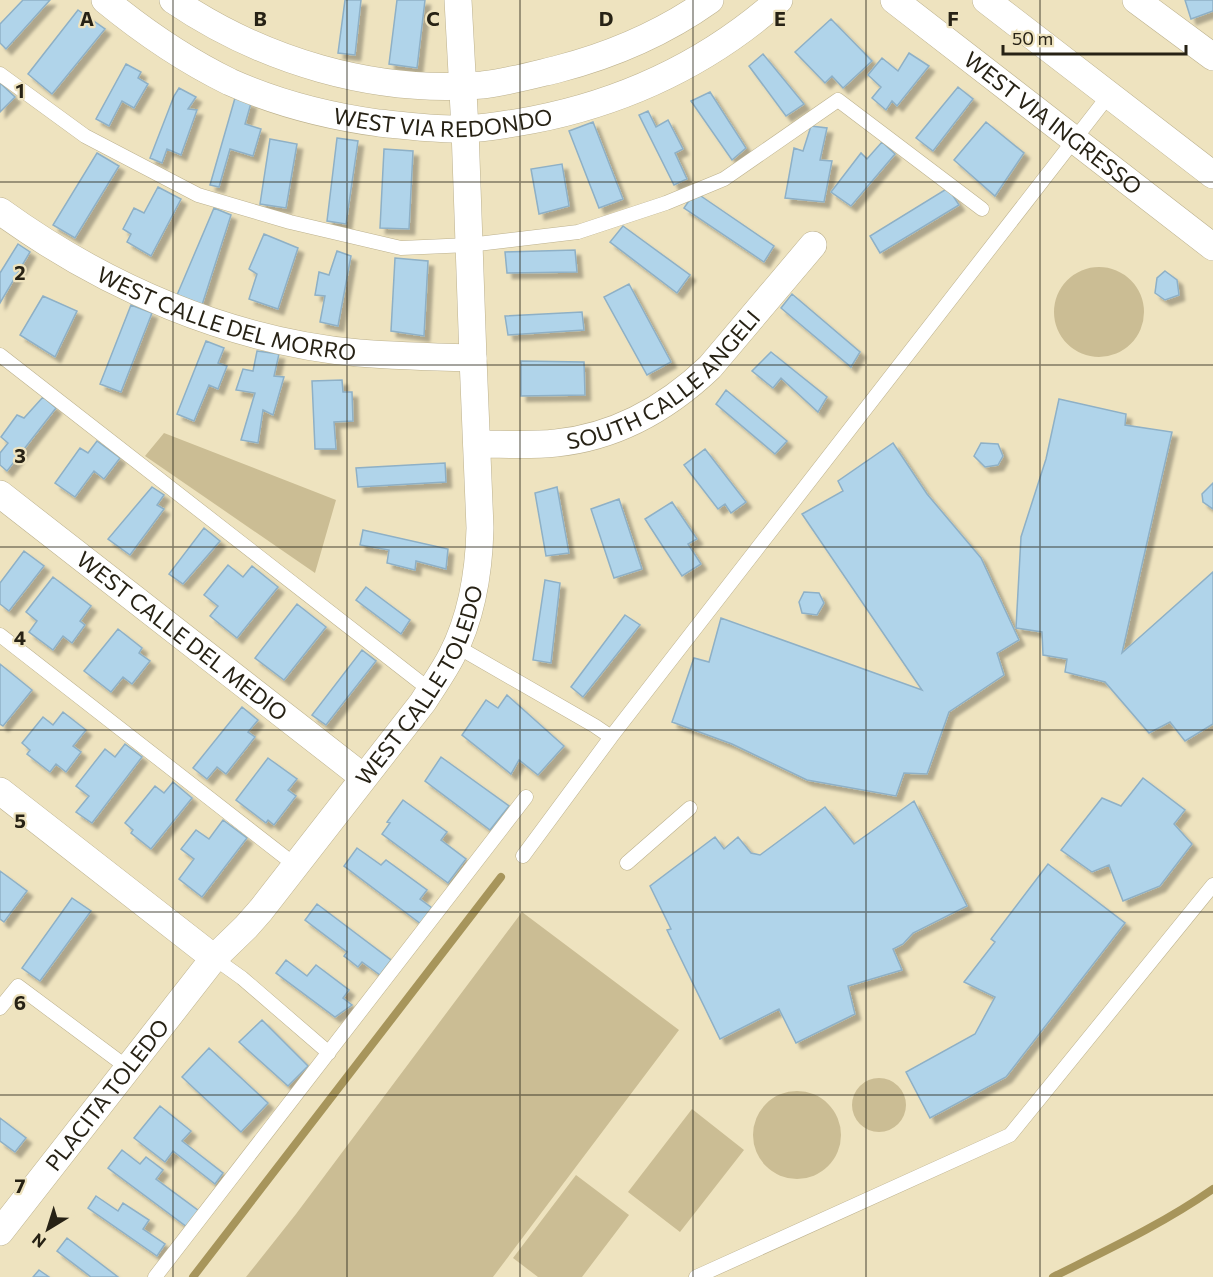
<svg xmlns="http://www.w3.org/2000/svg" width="1213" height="1277" font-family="Commissioner,sans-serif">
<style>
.green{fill:#cbbd94}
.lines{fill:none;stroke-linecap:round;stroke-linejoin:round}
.stream{stroke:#a7955b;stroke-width:8}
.building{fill:#b0d4ea;stroke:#8eb0c6;stroke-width:1.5;filter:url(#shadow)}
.lane-casing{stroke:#bcb18e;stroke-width:15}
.street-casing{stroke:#bcb18e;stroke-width:28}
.lane{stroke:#fff;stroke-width:14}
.street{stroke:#fff;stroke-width:27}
.grid{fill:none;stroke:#272215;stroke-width:1.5;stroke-opacity:0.55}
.labels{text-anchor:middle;stroke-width:4.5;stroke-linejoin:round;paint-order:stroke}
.street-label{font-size:22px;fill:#272215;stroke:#eee3bf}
.grid-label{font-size:20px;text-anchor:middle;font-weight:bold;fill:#272215;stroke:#eee3bf;stroke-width:4.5;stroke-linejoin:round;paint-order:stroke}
</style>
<defs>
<filter id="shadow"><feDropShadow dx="5.5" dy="5.5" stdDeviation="1.5" flood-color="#0004"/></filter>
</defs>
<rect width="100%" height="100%" fill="#eee3bf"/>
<path class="green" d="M1054 312a45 45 0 1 1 90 0a45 45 0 1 1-90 0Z
M 164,433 L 336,500 L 315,573 L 145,456 Z
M 522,912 L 679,1030 L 493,1277 L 246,1277 L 296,1214 Z
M852 1105a27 27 0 1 1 54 0a27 27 0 1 1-54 0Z
M753 1135a44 44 0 1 1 88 0a44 44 0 1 1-88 0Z
M 692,1109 L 744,1150 L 680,1232 L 628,1192 Z
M 576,1175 L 629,1215 L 582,1277 L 538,1277 L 513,1258 Z"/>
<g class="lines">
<path class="stream" d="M 193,1277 L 501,877
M 1053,1277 C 1107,1250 1163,1224 1213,1189"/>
</g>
<path class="building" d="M 23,0 L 50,0 L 6,49 L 0,43 L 0,24 Z
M 345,0 L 361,0 L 355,55 L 338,53 Z
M 397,0 L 425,0 L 417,68 L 389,64 Z
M 1185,0 L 1213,0 L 1213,11 L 1191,19 Z
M 78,10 L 105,29 L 52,94 L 28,74 Z
M 831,19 L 872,61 L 843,88 L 832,76 L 825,83 L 795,52 Z
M 909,53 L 929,66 L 897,106 L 892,101 L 886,110 L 872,98 L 881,87 L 868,75 L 882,58 L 898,71 Z
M 763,54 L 804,104 L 786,116 L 749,66 Z
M 126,64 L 141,72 L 138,78 L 148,84 L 134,108 L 122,101 L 109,126 L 96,119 Z
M 0,83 L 15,97 L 0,112 Z
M 958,87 L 973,99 L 933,151 L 916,138 Z
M 179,88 L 196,97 L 188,109 L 197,110 L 181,155 L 167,149 L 162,163 L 150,158 L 174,96 Z
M 710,92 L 746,148 L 732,160 L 691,101 Z
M 235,98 L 251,103 L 245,124 L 261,129 L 253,156 L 230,149 L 219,187 L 210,185 Z
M 648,111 L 656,127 L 668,120 L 683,149 L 675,153 L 687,179 L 674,185 L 639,115 Z
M 593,122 L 623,199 L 599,208 L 569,131 Z
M 986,122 L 1024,153 L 995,196 L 954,160 Z
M 811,126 L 827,128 L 820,160 L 832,161 L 824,202 L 785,198 L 794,148 L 803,151 Z
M 337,138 L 358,141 L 346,224 L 327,221 Z
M 270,139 L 297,144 L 286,208 L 260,204 Z
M 882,142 L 895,154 L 851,206 L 831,192 L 861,153 L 867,159 Z
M 384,149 L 413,151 L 409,229 L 380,228 Z
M 97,153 L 119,166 L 75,238 L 53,225 Z
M 562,164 L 569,206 L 539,214 L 531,169 Z
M 158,187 L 181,199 L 151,256 L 127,242 L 131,234 L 123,229 L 134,208 L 144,213 Z
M 948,188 L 959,205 L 880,253 L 870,236 Z
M 695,192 L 774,246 L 764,262 L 684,208 Z
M 214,208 L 231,215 L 202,305 L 177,295 Z
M 623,226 L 690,275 L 677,293 L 610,242 Z
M 264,234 L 298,248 L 278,309 L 249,299 L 257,274 L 249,269 Z
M 18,244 L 30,252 L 0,303 L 0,273 Z
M 575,250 L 577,272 L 507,273 L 505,252 Z
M 337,251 L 351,256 L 338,326 L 320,322 L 325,296 L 315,295 L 319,272 L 329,275 Z
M 395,258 L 428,261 L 424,336 L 391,331 Z
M 1165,271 L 1177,280 L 1179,295 L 1165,300 L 1155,293 L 1157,278 Z
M 629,284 L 671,362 L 647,375 L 604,297 Z
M 792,294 L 860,352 L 851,367 L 781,308 Z
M 43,296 L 77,311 L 55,357 L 20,335 Z
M 131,305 L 152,313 L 121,392 L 100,384 Z
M 582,312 L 584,330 L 508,335 L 505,316 Z
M 206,341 L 224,348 L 218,363 L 227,366 L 218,389 L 209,385 L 194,421 L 177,414 Z
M 257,351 L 279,354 L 274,376 L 284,377 L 273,415 L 263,410 L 258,443 L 241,440 L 255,393 L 236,390 L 243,369 L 253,371 Z
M 771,352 L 827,397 L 818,412 L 781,378 L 773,388 L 752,371 Z
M 521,361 L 584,362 L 585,395 L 521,396 Z
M 342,380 L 343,392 L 352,392 L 353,421 L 334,422 L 336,449 L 315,449 L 312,381 Z
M 726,390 L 787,441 L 775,454 L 716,404 Z
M 43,397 L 56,408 L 7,471 L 0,465 L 0,453 L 8,443 L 1,437 L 17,415 L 24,418 Z
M 1059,399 L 1126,414 L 1125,425 L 1172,432 L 1122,653 L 1213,572 L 1213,724 L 1185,741 L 1170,722 L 1149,733 L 1105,682 L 1065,672 L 1067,659 L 1043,655 L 1042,632 L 1016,628 L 1021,537 L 1046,459 Z
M 97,441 L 120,458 L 104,479 L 94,471 L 75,497 L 55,483 L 80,448 L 88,453 Z
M 893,443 L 927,494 L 981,558 L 1019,640 L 997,653 L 1004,675 L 949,712 L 927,774 L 904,773 L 896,796 L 807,780 L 732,744 L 672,722 L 694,658 L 709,662 L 721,618 L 922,690 L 802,514 L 843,491 L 838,481 Z
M 981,443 L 998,444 L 1003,456 L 998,465 L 985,467 L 974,456 Z
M 705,449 L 746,502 L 731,513 L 725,504 L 718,509 L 684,465 Z
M 445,463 L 446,482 L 358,487 L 356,468 Z
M 1213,483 L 1213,509 L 1203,502 L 1202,494 Z
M 152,487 L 164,495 L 157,505 L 164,509 L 130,555 L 108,539 Z
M 557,487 L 569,553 L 546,556 L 535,493 Z
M 619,499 L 642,569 L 614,578 L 591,509 Z
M 672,502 L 697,539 L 688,544 L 701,564 L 682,576 L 645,519 Z
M 204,528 L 220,541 L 183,584 L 169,574 Z
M 363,530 L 448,549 L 446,569 L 416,561 L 415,570 L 387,563 L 389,550 L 360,545 Z
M 24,551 L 44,566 L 9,611 L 0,604 L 0,583 Z
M 228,565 L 243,577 L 252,566 L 278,587 L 237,638 L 210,616 L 218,606 L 204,595 Z
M 53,577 L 91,606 L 80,621 L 85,625 L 72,643 L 63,636 L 53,650 L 29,632 L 37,621 L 26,612 Z
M 545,580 L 560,583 L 551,663 L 533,660 Z
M 366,587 L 410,620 L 401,634 L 356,600 Z
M 804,592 L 819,593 L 824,603 L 817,615 L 802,613 L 799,602 Z
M 297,604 L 326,627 L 284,680 L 255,658 Z
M 625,615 L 640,625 L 583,697 L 571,687 Z
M 118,629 L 142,648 L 139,653 L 150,661 L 132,684 L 123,677 L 111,692 L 84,671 Z
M 362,650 L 376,661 L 326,725 L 312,715 Z
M 0,664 L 32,690 L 3,726 L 0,724 Z
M 507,695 L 564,746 L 538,775 L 519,760 L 511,774 L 462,735 L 486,700 L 498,708 Z
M 242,707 L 258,720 L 248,732 L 255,737 L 226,774 L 217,767 L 207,779 L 193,768 Z
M 63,712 L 86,730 L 73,746 L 81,752 L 66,772 L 56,764 L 50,772 L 27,754 L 30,750 L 22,743 L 43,717 L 53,725 Z
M 125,744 L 142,757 L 92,823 L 76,812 L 89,796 L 76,786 L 105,749 L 115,757 Z
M 441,757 L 509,806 L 490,830 L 425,781 Z
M 268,758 L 297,779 L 288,790 L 296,796 L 274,825 L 268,820 L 266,823 L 236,800 Z
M 1143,778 L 1185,810 L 1174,824 L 1192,844 L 1160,886 L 1123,901 L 1109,865 L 1092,872 L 1061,850 L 1102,798 L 1121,806 Z
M 173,782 L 192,798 L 151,849 L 131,833 L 133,830 L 125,823 L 155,786 L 164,793 Z
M 403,800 L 447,832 L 441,840 L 466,859 L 448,883 L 382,834 L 390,823 L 387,822 Z
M 914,801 L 967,906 L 913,933 L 903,944 L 893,949 L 902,970 L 848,986 L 855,1014 L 796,1043 L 779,1009 L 720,1039 L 667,930 L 671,929 L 650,886 L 715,837 L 724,849 L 738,837 L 751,853 L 760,855 L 825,807 L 854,844 Z
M 223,820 L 247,838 L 202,897 L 179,879 L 194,859 L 181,849 L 196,830 L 209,839 Z
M 357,848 L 381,865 L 386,860 L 427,890 L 420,899 L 432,908 L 421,924 L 344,866 Z
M 1048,864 L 1125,923 L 1006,1077 L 930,1118 L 906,1072 L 975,1034 L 995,997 L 964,982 L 995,942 L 991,939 Z
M 0,871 L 27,891 L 4,922 L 0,919 Z
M 72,898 L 91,911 L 40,981 L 22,968 Z
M 317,904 L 391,960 L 380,975 L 362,962 L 358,967 L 344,956 L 347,952 L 305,920 Z
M 286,960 L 307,976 L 316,965 L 349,990 L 343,998 L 352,1005 L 335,1017 L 276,973 Z
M 262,1020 L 308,1066 L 288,1086 L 239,1042 Z
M 209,1048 L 268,1103 L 241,1132 L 182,1077 Z
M 160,1106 L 191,1131 L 182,1141 L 223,1173 L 215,1184 L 173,1151 L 165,1162 L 134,1138 Z
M 0,1118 L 26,1138 L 15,1152 L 0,1141 Z
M 122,1150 L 140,1164 L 146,1157 L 163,1170 L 156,1179 L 199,1211 L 187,1227 L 108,1168 Z
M 96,1196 L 118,1211 L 123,1203 L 149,1220 L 143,1229 L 165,1244 L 157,1256 L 88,1208 Z
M 67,1238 L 118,1277 L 91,1277 L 57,1251 Z
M 39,1270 L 49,1277 L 33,1277 Z"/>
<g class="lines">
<g class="lane-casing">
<path id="lane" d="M 0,74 L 85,136 L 198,195 L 290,222 L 401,248 L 469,245 L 578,232 L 666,203 L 724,179 L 838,100 L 982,209
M 0,355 L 430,690
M 0,635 L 295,865
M 456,646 L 595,726 L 611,737 L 1109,95
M 523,856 L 611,737
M 627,863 L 690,808
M 214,958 L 242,978 L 329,1053
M 0,1008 L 18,986 L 128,1068
M 155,1277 L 526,797
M 696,1277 L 1010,1135 L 1213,885"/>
</g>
<g class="street-casing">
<g id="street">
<path id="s1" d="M 105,0 C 144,32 185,60 230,82 C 277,103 328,116 379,123 C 407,126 436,130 465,129 C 488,128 510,124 532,120 C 625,102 708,63 779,0"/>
<path d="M 173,0 C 263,61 374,94 482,85 C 508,82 533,75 558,69 C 612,55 665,32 710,0"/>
<path id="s2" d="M 894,0 L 1213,247"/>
<path d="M 986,0 L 1213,175"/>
<path d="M 1136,0 L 1213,57"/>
<path id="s3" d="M 0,211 C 105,287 229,341 359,353 C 397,356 435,357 473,358"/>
<path id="s4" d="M 477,444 C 503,444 530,446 556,443 C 615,437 667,408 710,367 L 813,245"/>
<path id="s5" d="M 0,494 L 363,777"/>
<path d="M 0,791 L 214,958"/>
<path id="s6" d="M 0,1232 L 214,958 L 246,927 L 261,910 L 423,702 C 433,686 444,671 452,655 C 472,616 479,571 480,528 L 473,358 L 465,129 L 458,0"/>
</g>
</g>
<use href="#lane" class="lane"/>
<use href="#street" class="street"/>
</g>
<path class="grid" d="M 173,0 L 173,1277M 347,0 L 347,1277M 520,0 L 520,1277M 693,0 L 693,1277M 866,0 L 866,1277M 1040,0 L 1040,1277M 0,182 L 1213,182M 0,365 L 1213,365M 0,547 L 1213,547M 0,730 L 1213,730M 0,912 L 1213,912M 0,1095 L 1213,1095"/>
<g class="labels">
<g class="street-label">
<text dy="8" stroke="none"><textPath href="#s1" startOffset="369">WEST VIA REDONDO</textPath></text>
<text dy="8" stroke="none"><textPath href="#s2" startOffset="201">WEST VIA INGRESSO</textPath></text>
<text dy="8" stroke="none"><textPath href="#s3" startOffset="252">WEST CALLE DEL MORRO</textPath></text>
<text dy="8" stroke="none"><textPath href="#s4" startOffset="207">SOUTH CALLE ANGELI</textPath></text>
<text dy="8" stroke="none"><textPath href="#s5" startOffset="231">WEST CALLE DEL MEDIO</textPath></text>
<text dy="8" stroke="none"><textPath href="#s6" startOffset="692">WEST CALLE TOLEDO</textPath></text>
<text dy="8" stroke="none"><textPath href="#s6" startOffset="174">PLACITA TOLEDO</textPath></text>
</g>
</g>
<g class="grid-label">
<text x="87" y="26">A</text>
<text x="260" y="26">B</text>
<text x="433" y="26">C</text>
<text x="606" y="26">D</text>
<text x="780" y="26">E</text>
<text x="953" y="26">F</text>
<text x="20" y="98">1</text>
<text x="20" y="280">2</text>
<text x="20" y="463">3</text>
<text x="20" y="645">4</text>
<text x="20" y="828">5</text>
<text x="20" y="1010">6</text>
<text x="20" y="1193">7</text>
</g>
<g transform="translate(48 1229) rotate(218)" stroke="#eee3bf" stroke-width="4.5" paint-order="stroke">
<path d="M0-4.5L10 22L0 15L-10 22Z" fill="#272215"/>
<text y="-9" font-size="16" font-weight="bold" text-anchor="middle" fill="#272215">N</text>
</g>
<path d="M1003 45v9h183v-9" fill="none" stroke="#272215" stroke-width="3"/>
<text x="1012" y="45" font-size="18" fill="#272215" stroke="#eee3bf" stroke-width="4.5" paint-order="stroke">50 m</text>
</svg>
